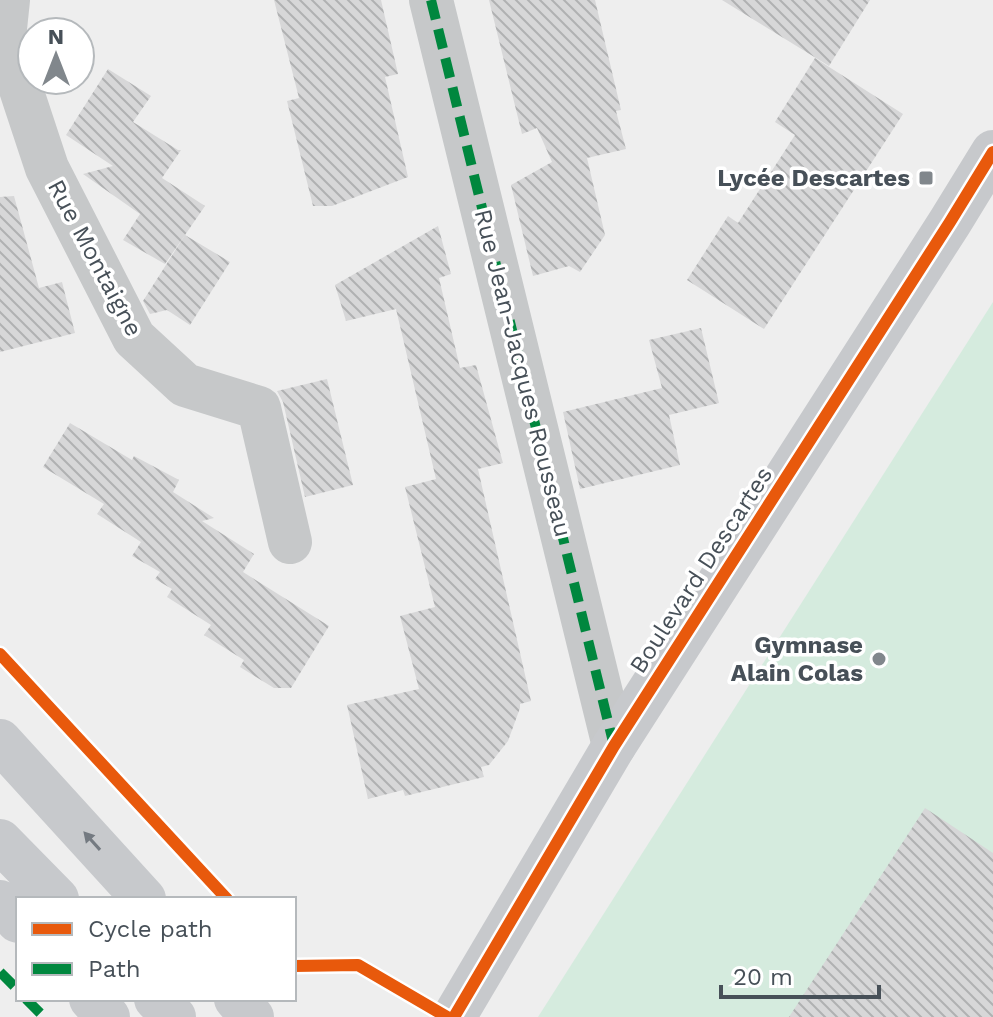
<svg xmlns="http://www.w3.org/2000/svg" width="993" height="1017" font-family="'Work Sans',sans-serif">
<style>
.pitch{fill:#d5ebde}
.building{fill:url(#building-back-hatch)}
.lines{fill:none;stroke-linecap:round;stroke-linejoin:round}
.street{stroke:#c6c8c9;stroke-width:44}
.secondary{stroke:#c7c9cc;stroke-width:44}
.quiet{stroke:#00873e;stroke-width:10;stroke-dasharray:20 10;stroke-linecap:butt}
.cycleway-casing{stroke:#fff;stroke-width:17}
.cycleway{stroke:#e8590c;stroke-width:12}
.oneway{fill:#747a81}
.poi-dot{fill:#81878c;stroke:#fff;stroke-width:3}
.labels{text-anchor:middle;stroke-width:7;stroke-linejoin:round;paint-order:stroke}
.poi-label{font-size:24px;font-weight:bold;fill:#475058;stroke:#fff;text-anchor:end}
.street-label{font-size:24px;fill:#475058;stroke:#fff}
</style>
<defs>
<pattern id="building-back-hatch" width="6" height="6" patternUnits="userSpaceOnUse" patternTransform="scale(2)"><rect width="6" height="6" fill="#d7d7d8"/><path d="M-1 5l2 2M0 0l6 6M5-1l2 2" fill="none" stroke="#b0b1b2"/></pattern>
</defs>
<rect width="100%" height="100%" fill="#eee"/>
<path class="pitch" d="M 993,302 L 993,1017 L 538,1017 Z"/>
<path class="building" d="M 274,0 L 381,0 L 398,74 L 385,77 L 408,177 L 332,206 L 313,206 L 287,101 L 299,98 Z
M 489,0 L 595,0 L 621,110 L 616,111 L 626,149 L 587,158 L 605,235 L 580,272 L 569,266 L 533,276 L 511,185 L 552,162 L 537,128 L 522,134 Z
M 722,0 L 870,0 L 829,66 Z
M 815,58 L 903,114 L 764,329 L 687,280 L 728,216 L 738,223 L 795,135 L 775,122 Z
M 108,69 L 151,96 L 133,122 L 178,150 L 181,150 L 162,178 L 205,206 L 185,235 L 230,262 L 190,325 L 167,310 L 150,314 L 143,301 L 185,235 L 165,264 L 123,240 L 140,214 L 83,174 L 113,166 L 66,135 Z
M 14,196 L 39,288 L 62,282 L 75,333 L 0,352 L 0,197 Z
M 438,226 L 451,274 L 439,278 L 460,368 L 476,365 L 503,463 L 478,469 L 531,701 L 520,704 L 520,708 L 508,741 L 489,765 L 481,767 L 484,777 L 405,796 L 403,790 L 368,799 L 347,705 L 419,689 L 400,616 L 435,607 L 405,487 L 436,479 L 396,309 L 346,321 L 335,285 Z
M 701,328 L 719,403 L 669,415 L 680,465 L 580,489 L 563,412 L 662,388 L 649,340 Z
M 327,379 L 353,485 L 305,497 L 283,402 L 277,391 Z
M 70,423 L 132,460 L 134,456 L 179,480 L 173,492 L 214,518 L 202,521 L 254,554 L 243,572 L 329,626 L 291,688 L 274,688 L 240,667 L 244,660 L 204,635 L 211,625 L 167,597 L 172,589 L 155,579 L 160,572 L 132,556 L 141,542 L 97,514 L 104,504 L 43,467 Z
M 925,808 L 993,853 L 993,1017 L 789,1017 Z"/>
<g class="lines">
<path class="street" d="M 8,0 L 4,38 L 47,168 L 134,338 L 185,385 L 259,408 L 290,542
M 431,0 L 614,746"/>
<path class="secondary" d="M 0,741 L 144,899
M 0,841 L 57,899
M 0,902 L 18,921
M 91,999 L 108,1017
M 156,999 L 174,1017
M 236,999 L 252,1017
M 454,1017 L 614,746 L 950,222 L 993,152"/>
<path class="quiet" d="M 431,0 L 614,746
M 0,972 L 18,990
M 26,999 L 44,1017"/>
<g class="cycleway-casing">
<path id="cycleway" d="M 0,654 L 227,899
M 294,966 L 358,965 L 447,1017
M 454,1017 L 614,746 L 950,222 L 993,152"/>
</g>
<use href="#cycleway" class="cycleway"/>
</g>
<defs><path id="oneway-solid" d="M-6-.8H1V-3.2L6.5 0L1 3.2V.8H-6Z" transform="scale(2)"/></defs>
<use class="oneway" href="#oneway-solid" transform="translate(92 841) rotate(-132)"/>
<g class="poi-dot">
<rect x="918" y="170" width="16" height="16" rx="4"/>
<circle cx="879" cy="659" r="8"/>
</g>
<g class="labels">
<g class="poi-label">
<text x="910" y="186">Lycée Descartes</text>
<text x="863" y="653">Gymnase<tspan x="863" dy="28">Alain Colas</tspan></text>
</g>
<g class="street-label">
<text transform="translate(95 258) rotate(62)" y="8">Rue Montaigne</text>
<text transform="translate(523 373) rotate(76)" y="8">Rue Jean-Jacques Rousseau</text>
<text transform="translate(701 570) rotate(-57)" y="8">Boulevard Descartes</text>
</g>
</g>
<rect x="16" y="897" width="280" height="104" fill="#ffffff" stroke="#b5b9bc" stroke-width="2"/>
<rect x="32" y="923" width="40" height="12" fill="#e8590c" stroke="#b5b9bc" stroke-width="2"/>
<text x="88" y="937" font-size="24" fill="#475058">Cycle path</text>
<rect x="32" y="963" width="40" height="12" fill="#00873e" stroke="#b5b9bc" stroke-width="2"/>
<text x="88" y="977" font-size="24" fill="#475058">Path</text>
<g transform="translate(56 56)"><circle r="38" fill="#ffffff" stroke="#b5b9bc" stroke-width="2"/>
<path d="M0-6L14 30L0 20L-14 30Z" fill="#81878c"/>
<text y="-12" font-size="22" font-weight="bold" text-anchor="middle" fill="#475058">N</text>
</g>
<path d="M721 985v12h158v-12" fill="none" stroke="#475058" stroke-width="4"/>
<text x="733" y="985" font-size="24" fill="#475058" stroke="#ffffff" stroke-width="6" paint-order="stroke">20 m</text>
</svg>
